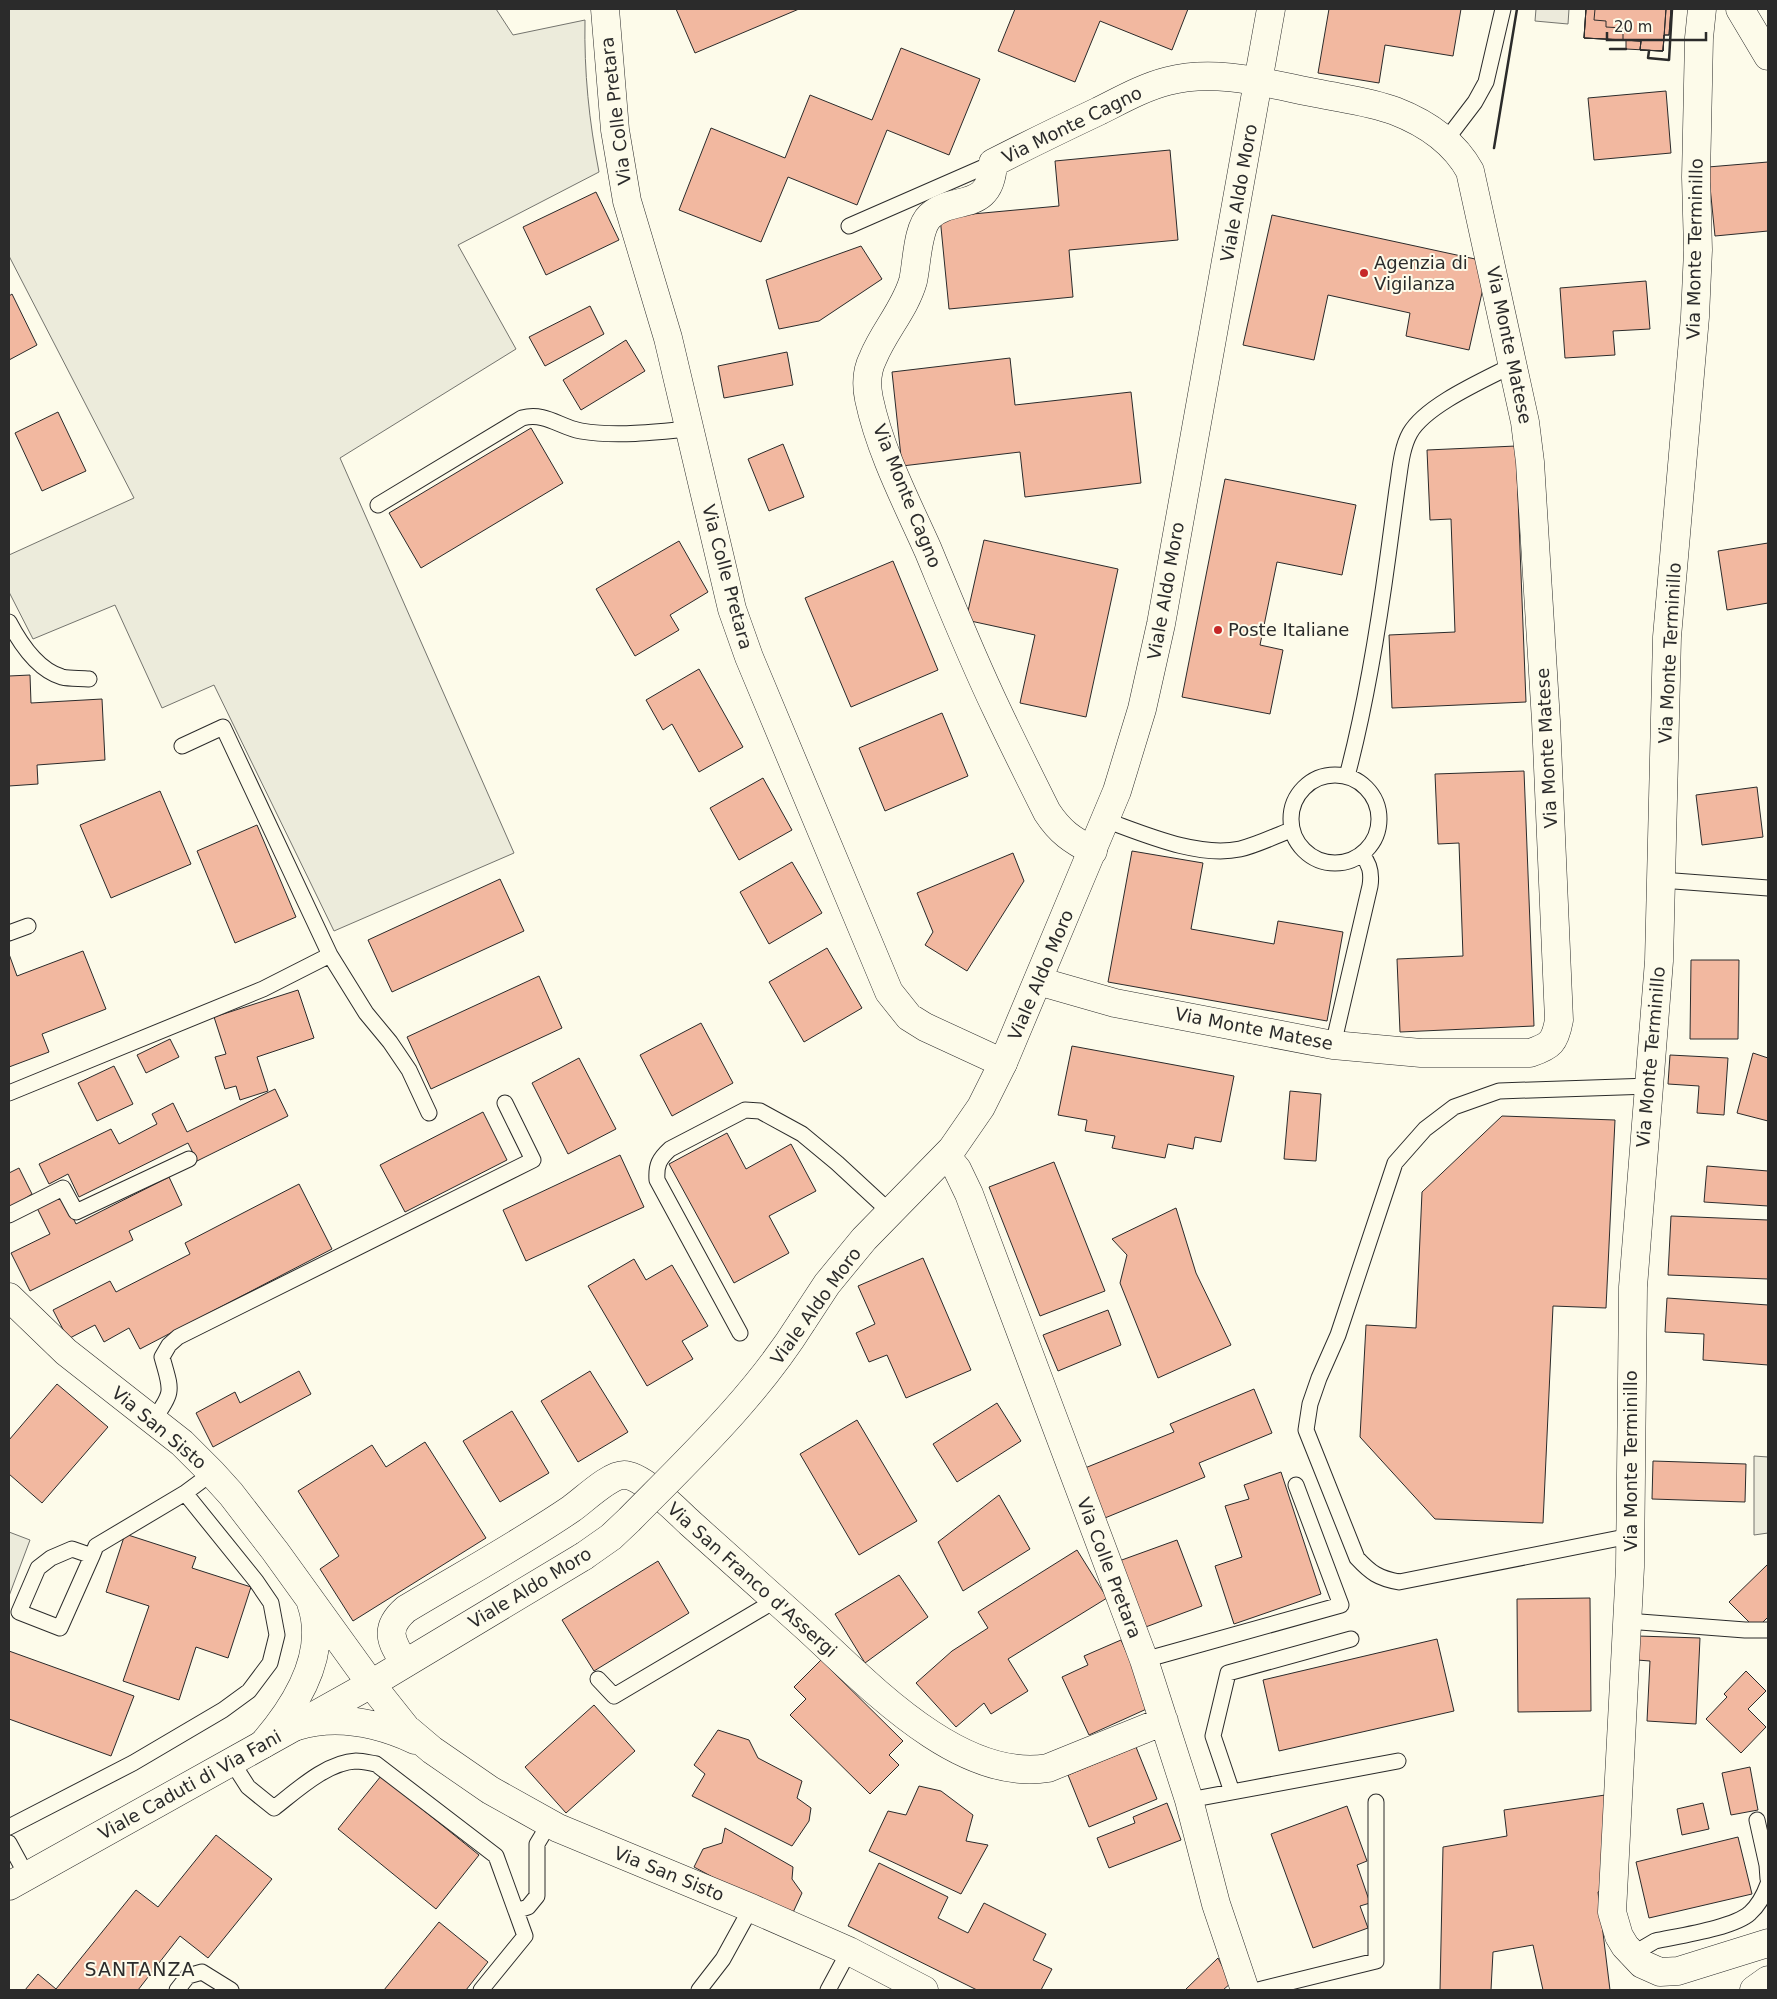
<svg xmlns="http://www.w3.org/2000/svg" width="1777" height="1999" font-family="'DejaVu Sans',sans-serif">
<style>
.green{fill:#ecebdb;stroke:#74746e}
.parking{fill:#eceadb;stroke:#74746e}
.building{fill:#f2b8a0;stroke:#2b2b2b}
.lines{fill:none;stroke-linecap:round;stroke-linejoin:round}
.service-casing{stroke:#2b2b2b;stroke-width:17}
.minor-casing{stroke:#2b2b2b;stroke-width:29}
.tertiary-casing{stroke:#2b2b2b;stroke-width:29}
.primary-casing{stroke:#2b2b2b;stroke-width:29}
.service{stroke:#fdfbea;stroke-width:15}
.minor{stroke:#fdfbea;stroke-width:28}
.tertiary{stroke:#fdfbea;stroke-width:28}
.primary{stroke:#fdfbea;stroke-width:28}
.tertiary-bridge-casing{stroke:#2b2b2b;stroke-width:29;stroke-linecap:butt}
.tertiary-bridge{stroke:#fdfbea;stroke-width:28}
.wall{stroke:#2b2b2b;stroke-width:2.5}
.poi-dot{fill:#c62828;stroke:#fdfbea;stroke-width:2}
.labels{text-anchor:middle;stroke-width:4;stroke-linejoin:round;paint-order:stroke}
.street-label{font-size:18px;fill:#2b2b2b;stroke:#fdfbea}
.poi-label{font-size:18px;fill:#2b2b2b;stroke:#fdfbea;text-anchor:start}
.neighbourhood-label{font-size:19px;letter-spacing:1px;fill:#2b2b2b;stroke:#fdfbea}
</style>
<rect width="100%" height="100%" fill="#fdfbea"/>
<path class="green" d="M 9,9 L 496,9 L 513,35 L 585,20 C 584,72 589,121 599,172 L 458,245 L 516,349 L 340,458 L 514,853 L 334,931 L 214,685 L 162,708 L 115,605 L 33,639 L 9,592 L 9,555 L 134,498 L 9,256 Z
M 1754,1456 L 1768,1457 L 1768,1533 L 1754,1535 Z
M 9,1532 L 30,1540 L 9,1596 Z"/>
<path class="parking" d="M 1536,9 L 1569,9 L 1568,24 L 1535,21 Z"/>
<path class="building" d="M 676,9 L 799,9 L 695,53 Z
M 1015,9 L 1188,9 L 1172,50 L 1100,21 L 1075,82 L 998,51 Z
M 1329,9 L 1461,9 L 1453,56 L 1385,45 L 1379,83 L 1318,73 Z
M 1586,9 L 1666,9 L 1663,51 L 1640,50 L 1641,41 L 1584,38 Z
M 1586,9 L 1671,9 L 1669,35 L 1664,35 L 1663,51 L 1640,50 L 1641,41 L 1584,38 Z
M 1586,9 L 1666,9 L 1663,51 L 1626,49 L 1626,40 L 1584,38 Z
M 1595,9 L 1671,9 L 1669,35 L 1664,35 L 1663,51 L 1640,50 L 1641,41 L 1623,40 L 1623,28 L 1606,27 L 1606,21 L 1594,20 Z
M 901,48 L 980,79 L 949,155 L 887,130 L 857,205 L 788,177 L 761,242 L 679,210 L 711,128 L 785,158 L 810,95 L 872,120 Z
M 1666,91 L 1671,153 L 1594,160 L 1588,98 Z
M 1170,150 L 1178,240 L 1069,250 L 1073,297 L 949,309 L 940,217 L 1059,206 L 1055,161 Z
M 1768,162 L 1768,231 L 1715,236 L 1708,167 Z
M 596,192 L 619,240 L 546,275 L 523,227 Z
M 1272,215 L 1489,262 L 1469,350 L 1406,336 L 1410,313 L 1328,295 L 1314,360 L 1243,345 Z
M 861,246 L 882,279 L 819,321 L 779,329 L 766,280 Z
M 1646,281 L 1650,329 L 1613,331 L 1615,355 L 1565,358 L 1560,288 Z
M 12,294 L 37,345 L 9,360 L 9,296 Z
M 590,306 L 604,334 L 545,366 L 529,337 Z
M 626,340 L 645,371 L 581,410 L 563,380 Z
M 787,352 L 793,385 L 724,398 L 718,366 Z
M 1010,358 L 1015,405 L 1131,392 L 1141,483 L 1025,497 L 1020,452 L 902,466 L 892,372 Z
M 58,412 L 86,471 L 42,491 L 15,433 Z
M 531,428 L 563,483 L 421,568 L 389,513 Z
M 783,444 L 804,497 L 769,511 L 748,459 Z
M 1516,446 L 1526,702 L 1392,708 L 1389,635 L 1455,632 L 1451,519 L 1430,520 L 1427,450 Z
M 1225,479 L 1356,505 L 1342,575 L 1277,562 L 1260,645 L 1283,650 L 1270,714 L 1182,697 Z
M 984,540 L 1118,569 L 1086,717 L 1020,703 L 1035,635 L 966,620 Z
M 679,541 L 708,592 L 670,615 L 679,630 L 635,656 L 596,589 Z
M 1768,543 L 1768,603 L 1727,610 L 1718,551 Z
M 893,561 L 938,670 L 851,707 L 805,598 Z
M 699,669 L 743,747 L 699,772 L 672,724 L 663,730 L 646,700 Z
M 30,675 L 31,703 L 102,699 L 105,760 L 37,765 L 38,784 L 9,786 L 9,676 Z
M 942,713 L 968,776 L 885,811 L 859,748 Z
M 1524,771 L 1534,1026 L 1400,1032 L 1397,959 L 1463,956 L 1459,843 L 1438,844 L 1435,774 Z
M 763,778 L 792,830 L 739,860 L 710,808 Z
M 1757,787 L 1763,837 L 1702,845 L 1696,795 Z
M 160,791 L 191,864 L 111,898 L 80,825 Z
M 257,825 L 296,917 L 235,943 L 197,851 Z
M 1132,851 L 1203,863 L 1191,929 L 1274,944 L 1278,921 L 1343,932 L 1327,1021 L 1108,982 Z
M 1013,853 L 1024,881 L 967,971 L 925,945 L 933,932 L 917,893 Z
M 792,862 L 822,913 L 769,944 L 740,892 Z
M 500,879 L 524,931 L 392,992 L 368,940 Z
M 827,948 L 862,1008 L 804,1042 L 769,982 Z
M 83,951 L 106,1009 L 42,1034 L 49,1052 L 9,1067 L 9,954 L 17,976 Z
M 1691,960 L 1739,960 L 1738,1039 L 1690,1039 Z
M 539,976 L 562,1028 L 431,1089 L 407,1037 Z
M 298,990 L 314,1038 L 257,1057 L 268,1091 L 240,1100 L 236,1086 L 225,1089 L 215,1057 L 226,1054 L 214,1017 Z
M 701,1023 L 733,1083 L 672,1116 L 640,1055 Z
M 170,1039 L 179,1057 L 146,1073 L 137,1055 Z
M 1072,1046 L 1234,1076 L 1221,1142 L 1195,1137 L 1193,1149 L 1168,1144 L 1165,1158 L 1112,1148 L 1115,1136 L 1085,1131 L 1087,1120 L 1058,1115 Z
M 1753,1053 L 1768,1058 L 1768,1121 L 1737,1113 Z
M 1670,1055 L 1728,1058 L 1724,1115 L 1697,1113 L 1699,1086 L 1668,1084 Z
M 579,1058 L 616,1129 L 568,1154 L 532,1083 Z
M 114,1066 L 133,1104 L 97,1121 L 78,1083 Z
M 275,1089 L 288,1116 L 197,1161 L 188,1143 L 79,1197 L 68,1174 L 49,1184 L 39,1164 L 111,1129 L 119,1144 L 157,1124 L 152,1114 L 173,1103 L 187,1132 Z
M 1290,1091 L 1321,1094 L 1316,1161 L 1284,1159 Z
M 483,1112 L 507,1160 L 405,1212 L 380,1165 Z
M 1502,1116 L 1615,1120 L 1606,1308 L 1553,1306 L 1543,1523 L 1435,1519 L 1360,1437 L 1366,1325 L 1416,1328 L 1422,1192 Z
M 727,1133 L 746,1169 L 791,1144 L 816,1191 L 769,1216 L 789,1253 L 734,1283 L 669,1164 Z
M 620,1155 L 644,1207 L 526,1261 L 503,1210 Z
M 1054,1162 L 1105,1291 L 1040,1316 L 989,1187 Z
M 1707,1166 L 1768,1171 L 1768,1206 L 1704,1202 Z
M 19,1168 L 32,1194 L 9,1209 L 9,1173 Z
M 169,1177 L 182,1205 L 129,1231 L 133,1240 L 30,1291 L 11,1253 L 50,1234 L 37,1208 L 62,1195 L 76,1224 Z
M 299,1184 L 332,1249 L 140,1349 L 129,1328 L 104,1342 L 95,1325 L 68,1339 L 53,1310 L 110,1281 L 116,1292 L 190,1254 L 185,1243 Z
M 1176,1208 L 1196,1273 L 1231,1345 L 1158,1378 L 1120,1283 L 1127,1255 L 1112,1239 Z
M 1671,1216 L 1768,1220 L 1768,1279 L 1668,1275 Z
M 923,1258 L 971,1370 L 906,1398 L 887,1355 L 869,1362 L 856,1333 L 875,1324 L 858,1286 Z
M 634,1259 L 646,1280 L 672,1265 L 708,1326 L 682,1341 L 693,1359 L 647,1386 L 588,1286 Z
M 1667,1298 L 1768,1305 L 1768,1365 L 1703,1360 L 1704,1334 L 1665,1332 Z
M 1108,1310 L 1121,1345 L 1058,1371 L 1043,1335 Z
M 299,1371 L 311,1394 L 213,1447 L 196,1413 L 235,1392 L 240,1403 Z
M 590,1371 L 628,1432 L 578,1462 L 541,1401 Z
M 57,1384 L 108,1427 L 42,1503 L 9,1474 L 9,1440 Z
M 1254,1389 L 1272,1433 L 1199,1463 L 1205,1477 L 1100,1520 L 1080,1470 L 1174,1432 L 1170,1424 Z
M 997,1403 L 1021,1441 L 957,1482 L 933,1444 Z
M 512,1411 L 549,1473 L 500,1502 L 463,1441 Z
M 857,1420 L 917,1521 L 859,1555 L 800,1454 Z
M 425,1442 L 486,1538 L 353,1621 L 320,1569 L 339,1556 L 298,1491 L 372,1445 L 386,1467 Z
M 1653,1461 L 1746,1464 L 1745,1502 L 1652,1499 Z
M 1281,1472 L 1321,1594 L 1234,1624 L 1215,1566 L 1242,1557 L 1225,1506 L 1249,1499 L 1244,1485 Z
M 999,1495 L 1030,1549 L 963,1591 L 938,1542 Z
M 125,1534 L 196,1557 L 192,1568 L 251,1587 L 228,1658 L 196,1647 L 179,1700 L 123,1681 L 149,1606 L 106,1592 Z
M 1177,1540 L 1202,1606 L 1143,1628 L 1119,1561 Z
M 1077,1550 L 1107,1598 L 1008,1659 L 1028,1691 L 991,1714 L 984,1703 L 956,1727 L 916,1683 L 952,1651 L 988,1628 L 978,1612 Z
M 658,1561 L 689,1613 L 594,1671 L 562,1620 Z
M 1768,1564 L 1768,1617 L 1756,1629 L 1729,1602 Z
M 899,1575 L 928,1617 L 865,1663 L 835,1614 Z
M 1590,1598 L 1591,1711 L 1518,1712 L 1517,1599 Z
M 1638,1636 L 1700,1638 L 1696,1724 L 1647,1721 L 1650,1661 L 1637,1660 Z
M 1437,1639 L 1454,1711 L 1279,1751 L 1263,1680 Z
M 1121,1640 L 1151,1707 L 1089,1735 L 1062,1677 L 1088,1665 L 1084,1656 Z
M 9,1651 L 134,1696 L 111,1756 L 9,1719 Z
M 821,1660 L 903,1741 L 889,1755 L 899,1765 L 870,1794 L 790,1715 L 806,1699 L 794,1687 Z
M 1746,1671 L 1766,1691 L 1748,1709 L 1766,1727 L 1741,1753 L 1706,1719 L 1727,1697 L 1724,1694 Z
M 594,1705 L 635,1751 L 566,1813 L 525,1767 Z
M 718,1730 L 749,1740 L 758,1758 L 802,1781 L 797,1798 L 811,1808 L 809,1821 L 792,1846 L 692,1796 L 705,1774 L 694,1765 Z
M 1136,1747 L 1157,1799 L 1089,1827 L 1068,1775 Z
M 1750,1767 L 1758,1810 L 1731,1815 L 1722,1773 Z
M 381,1776 L 479,1855 L 436,1909 L 338,1829 Z
M 919,1786 L 941,1791 L 973,1815 L 966,1841 L 988,1845 L 961,1894 L 869,1851 L 888,1811 L 906,1815 Z
M 1612,1794 L 1607,1887 L 1598,1892 L 1610,1990 L 1543,1990 L 1533,1945 L 1493,1952 L 1491,1990 L 1440,1990 L 1443,1847 L 1507,1836 L 1504,1810 Z
M 1167,1803 L 1181,1840 L 1109,1868 L 1097,1838 L 1135,1823 L 1133,1817 Z
M 1703,1803 L 1709,1829 L 1682,1835 L 1677,1809 Z
M 1347,1806 L 1367,1861 L 1357,1865 L 1370,1903 L 1360,1906 L 1368,1928 L 1313,1948 L 1271,1834 Z
M 725,1828 L 793,1867 L 792,1879 L 802,1893 L 790,1919 L 694,1867 L 703,1849 L 722,1843 Z
M 216,1835 L 272,1879 L 208,1958 L 180,1936 L 138,1990 L 25,1990 L 38,1974 L 56,1989 L 136,1890 L 158,1907 Z
M 1738,1837 L 1752,1894 L 1649,1918 L 1636,1862 Z
M 879,1863 L 948,1897 L 938,1918 L 968,1933 L 984,1903 L 1046,1934 L 1033,1960 L 1052,1969 L 1041,1990 L 977,1990 L 848,1926 Z
M 439,1922 L 488,1962 L 466,1990 L 384,1990 Z
M 1218,1958 L 1231,1983 L 1223,1990 L 1185,1990 Z"/>
<g class="lines">
<g class="service-casing">
<path id="service" d="M 1446,140 L 1475,102 L 1486,82 L 1503,9
M 849,226 L 993,163
M 378,505 L 522,418 C 546,412 559,427 581,431 C 617,437 653,432 689,429
M 9,622 C 20,643 38,670 62,677 C 70,679 81,678 89,679
M1291 819a44 44 0 1 1 88 0a44 44 0 1 1-88 0Z
M 1347,776 C 1366,705 1378,630 1388,556 C 1391,534 1394,511 1397,489 C 1400,471 1401,449 1410,433 C 1426,405 1484,380 1513,365
M 1105,820 C 1144,834 1198,858 1240,849 C 1257,845 1275,836 1291,830
M 1661,880 L 1768,888
M 9,933 L 28,926
M 330,955 L 366,1013 L 390,1042 L 409,1070 L 429,1113
M 1333,1045 L 1370,886 C 1372,873 1370,864 1362,855
M 9,1093 L 263,989 L 330,955 L 223,727 L 182,746
M 9,1215 L 63,1188 L 76,1212 L 189,1159
M 740,1333 L 657,1180 C 656,1165 659,1159 670,1149 L 745,1110 L 760,1111 L 802,1134 L 837,1163 L 890,1212
M 153,1420 C 175,1391 171,1390 162,1357 L 169,1345 L 178,1337 L 533,1160 L 505,1103
M 1630,1536 L 1399,1582 C 1378,1578 1371,1573 1357,1558 L 1306,1430 L 1310,1404 L 1319,1378 L 1338,1335 L 1395,1163 L 1425,1129 L 1454,1107 L 1499,1091 L 1650,1086
M 92,1556 L 72,1549 L 51,1558 L 38,1568 L 19,1612 L 60,1628 L 92,1556 L 96,1546 L 185,1493
M 1627,1621 L 1745,1630 L 1768,1630
M 1144,1660 L 1341,1605 L 1296,1485
M 598,1679 L 614,1696 L 776,1600
M 232,1762 L 248,1787 L 274,1808 C 296,1791 327,1762 356,1761 C 363,1761 370,1763 376,1764 L 496,1856 L 525,1936 L 481,1990
M 1232,1792 L 1213,1736 L 1228,1673 L 1351,1639
M 1189,1800 L 1398,1761
M 1757,1820 L 1767,1865 L 1768,1879
M 9,1827 L 133,1763 L 223,1710 L 249,1691 L 270,1663 L 277,1635 L 271,1603 L 256,1581 L 185,1493 L 212,1473
M 9,1843 L 27,1876
M 516,1911 L 528,1907 L 537,1896 L 537,1844 L 549,1824
M 1635,1957 L 1643,1948 L 1655,1941 C 1678,1936 1734,1928 1750,1913 C 1759,1905 1764,1895 1768,1884
M 177,1990 L 188,1976 L 202,1972 L 231,1990
M 699,1990 L 723,1959 L 751,1908
M 828,1990 L 849,1951
M 1258,1990 L 1376,1961 L 1376,1802"/>
</g>
<g class="minor-casing">
<path id="minor" d="M 605,9 L 615,130 L 627,201 L 668,338 L 732,609 L 749,657 L 889,992 L 909,1017 L 925,1027 L 1003,1063
M 1702,9 L 1699,38 L 1696,177 L 1698,250 L 1695,317 L 1667,637 L 1659,961 L 1633,1287 L 1630,1567 L 1612,1912 L 1619,1936 L 1625,1946 L 1642,1964 L 1660,1972 L 1678,1971 L 1768,1943
M 1740,9 L 1768,56
M 1038,981 L 1115,1003 L 1333,1045 L 1421,1053 L 1530,1053 C 1551,1046 1555,1042 1559,1020 L 1546,721 L 1530,462 L 1525,422 L 1470,171 C 1454,142 1426,123 1395,111 C 1371,102 1346,99 1321,94 C 1272,85 1218,68 1168,81 C 1144,87 1121,100 1099,111 C 1063,128 1028,145 993,163 C 991,214 954,194 930,216 C 917,228 917,264 913,281 C 905,309 884,331 873,358 C 867,370 866,385 869,399 C 880,451 906,501 928,550 C 950,603 972,658 997,710 C 1013,744 1030,778 1047,812 C 1060,832 1072,840 1093,851
M 946,1156 L 957,1169 L 969,1194 L 1144,1660 L 1189,1800 L 1216,1904 L 1245,1990
M 9,1297 L 66,1352 L 182,1443 L 212,1473 L 231,1494 L 275,1551 L 371,1684 L 406,1728 L 432,1750 L 490,1790 L 558,1828 L 751,1908 L 849,1951 L 924,1990
M 405,1663 C 390,1641 384,1628 406,1609 C 461,1576 518,1545 571,1509 C 584,1500 609,1475 624,1475 C 642,1475 676,1510 690,1523 C 729,1558 768,1593 807,1628 C 867,1683 959,1783 1048,1768 L 1164,1721
M 297,1726 C 338,1714 378,1723 415,1740
M 263,1744 C 295,1707 329,1654 311,1603"/>
</g>
<g class="tertiary-casing">
<path id="tertiary" d="M 802,1322 L 827,1284 L 864,1239 L 952,1149 L 981,1107 L 1003,1063 L 1117,791 L 1142,709 L 1161,624 L 1271,9
M 9,1886 L 371,1684 L 584,1556"/>
</g>
<g class="primary-casing">
<path id="primary" d="M 1754,1990 L 1768,1980"/>
</g>
<use href="#service" class="service"/>
<use href="#minor" class="minor"/>
<use href="#tertiary" class="tertiary"/>
<use href="#primary" class="primary"/>
<g class="tertiary-bridge-casing">
<path id="tertiary-bridge" d="M 584,1556 L 611,1537 L 629,1520 C 691,1457 755,1397 802,1322"/>
</g>
<use href="#tertiary-bridge" class="tertiary-bridge"/>
<path class="wall" d="M 1610,49 L 1626,49
M 1649,51 L 1648,58 L 1669,60 L 1672,9
M 1494,148 L 1517,9"/>
</g>
<g class="poi-dot">
<circle cx="1364" cy="273" r="5"/>
<circle cx="1218" cy="630" r="5"/>
</g>
<g class="labels">
<g class="street-label">
<text transform="translate(616 111) rotate(-97)" y="6">Via Colle Pretara</text>
<text transform="translate(1072 125) rotate(-26)" y="6">Via Monte Cagno</text>
<text transform="translate(1239 193) rotate(-80)" y="6">Viale Aldo Moro</text>
<text transform="translate(1695 249) rotate(-89)" y="6">Via Monte Terminillo</text>
<text transform="translate(1509 345) rotate(78)" y="6">Via Monte Matese</text>
<text transform="translate(907 496) rotate(68)" y="6">Via Monte Cagno</text>
<text transform="translate(727 577) rotate(75)" y="6">Via Colle Pretara</text>
<text transform="translate(1166 591) rotate(-80)" y="6">Viale Aldo Moro</text>
<text transform="translate(1670 653) rotate(-87)" y="6">Via Monte Terminillo</text>
<text transform="translate(1547 748) rotate(-93)" y="6">Via Monte Matese</text>
<text transform="translate(1041 975) rotate(-67)" y="6">Viale Aldo Moro</text>
<text transform="translate(1254 1029) rotate(11)" y="6">Via Monte Matese</text>
<text transform="translate(1651 1057) rotate(-85)" y="6">Via Monte Terminillo</text>
<text transform="translate(816 1306) rotate(-54)" y="6">Viale Aldo Moro</text>
<text transform="translate(159 1428) rotate(40)" y="6">Via San Sisto</text>
<text transform="translate(1631 1461) rotate(-90)" y="6">Via Monte Terminillo</text>
<text transform="translate(1109 1568) rotate(69)" y="6">Via Colle Pretara</text>
<text transform="translate(752 1580) rotate(42)" y="6">Via San Franco d'Assergi</text>
<text transform="translate(530 1588) rotate(-31)" y="6">Viale Aldo Moro</text>
<text transform="translate(190 1785) rotate(-29)" y="6">Viale Caduti di Via Fani</text>
<text transform="translate(669 1874) rotate(22)" y="6">Via San Sisto</text>
</g>
<g class="poi-label">
<text x="1374" y="269">Agenzia di<tspan x="1374" dy="21">Vigilanza</tspan></text>
<text x="1228" y="636">Poste Italiane</text>
</g>
<g class="neighbourhood-label">
<text x="140" y="1976">SANTANZA</text>
</g>
</g>
<rect width="1777" height="1999" fill="none" stroke="#2b2b2b" stroke-width="20"/>
<path d="M1607 32v8h99v-8" fill="none" stroke="#2b2b2b" stroke-width="2.5"/>
<text x="1614" y="32" font-size="15" fill="#2b2b2b" stroke="#fdfbea" stroke-width="4" paint-order="stroke">20 m</text>
</svg>
